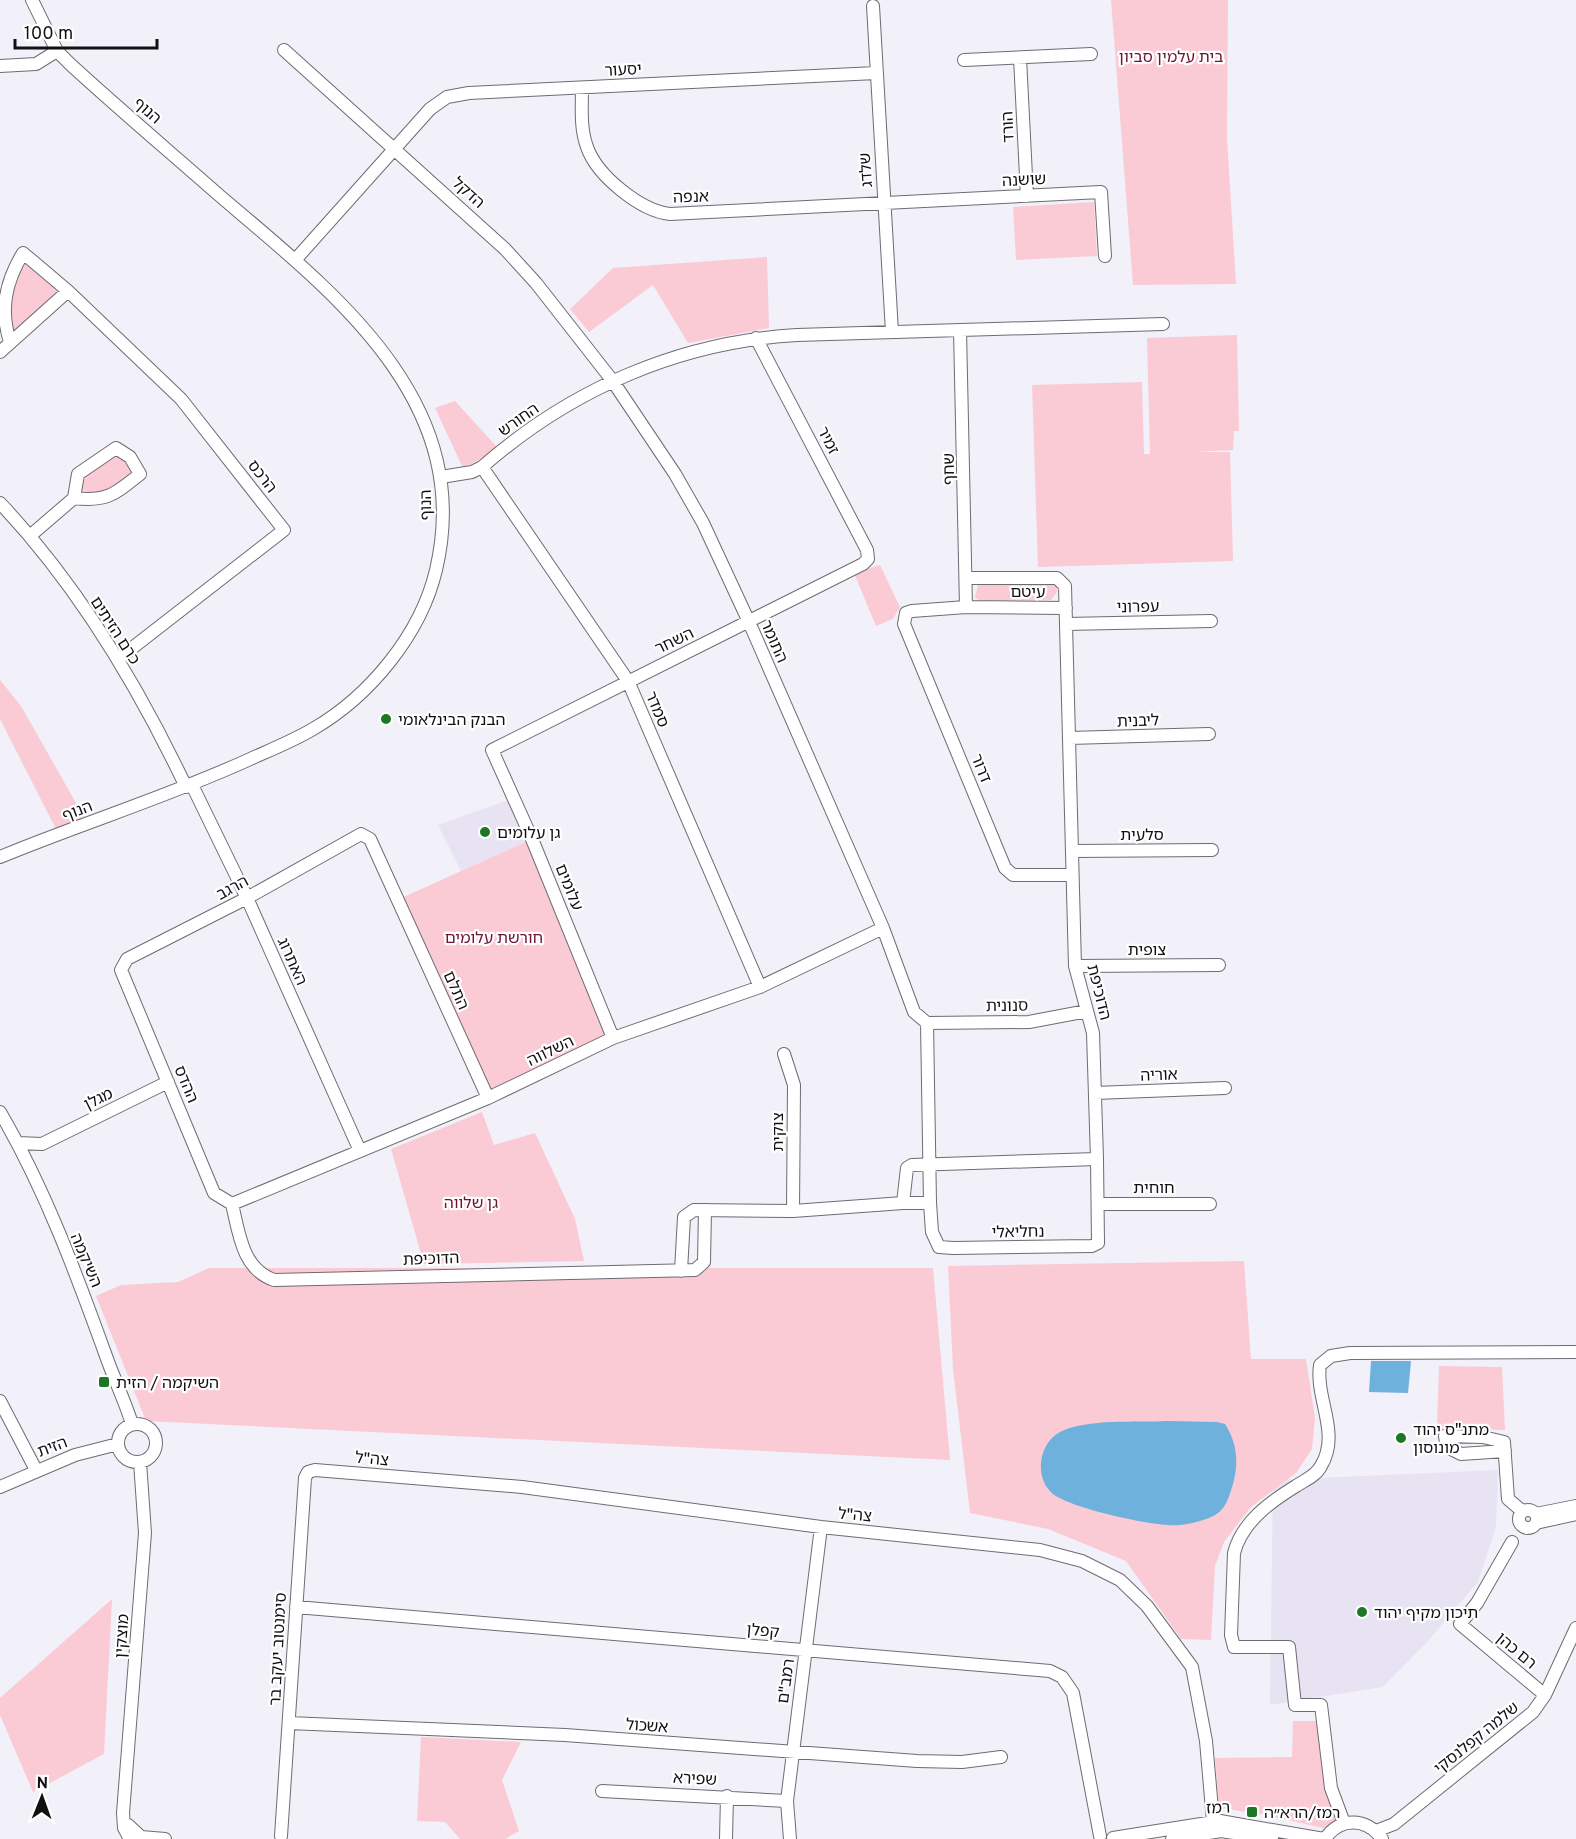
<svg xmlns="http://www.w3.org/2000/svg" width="1576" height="1839" font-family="Overpass,'Noto Sans Hebrew',sans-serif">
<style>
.built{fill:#e8e3f2}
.green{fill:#facbd5}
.water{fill:#6eb1dc}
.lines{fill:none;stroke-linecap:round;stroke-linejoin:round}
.minor-casing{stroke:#6e6b72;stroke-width:14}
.minor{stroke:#fff;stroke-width:12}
.poi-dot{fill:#1d7725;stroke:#fff;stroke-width:2}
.labels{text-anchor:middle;stroke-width:4.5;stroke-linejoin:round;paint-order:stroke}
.park-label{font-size:16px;fill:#6d1536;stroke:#fff}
.street-label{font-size:16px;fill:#111113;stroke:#fff}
.poi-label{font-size:16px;fill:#111113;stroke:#fff;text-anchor:start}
</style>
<rect width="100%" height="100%" fill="#f2f0f8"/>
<path class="built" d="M 514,798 L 532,839 L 461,871 L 438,825 Z
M 1498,1470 L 1496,1527 L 1478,1582 L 1427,1642 L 1383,1687 L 1270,1705 L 1273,1480 Z"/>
<path class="green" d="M 1111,0 L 1228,0 L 1227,137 L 1236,284 L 1133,285 Z
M 1094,202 L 1097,256 L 1016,260 L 1013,207 Z
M 23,253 L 68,291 L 10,342 C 0,309 8,285 23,253 Z
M 767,257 L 769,328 L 688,343 L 653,285 L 589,332 L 570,309 L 613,268 Z
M 1237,335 L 1239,431 L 1234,431 L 1233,450 L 1197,452 L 1230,452 L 1233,561 L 1038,567 L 1032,385 L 1142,382 L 1144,454 L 1150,454 L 1147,338 Z
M 455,401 L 497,447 L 486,456 L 463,468 L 435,408 Z
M 116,448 L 140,474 L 116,493 L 74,498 L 78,474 Z
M 880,565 L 900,607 L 893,619 L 876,626 L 854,573 Z
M 1050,583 L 1057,586 L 1057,592 L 1051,600 L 981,601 L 975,598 L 978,584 Z
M 0,680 L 21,706 L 88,824 L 59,835 L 0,719 Z
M 532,839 L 613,1038 L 488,1098 L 397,900 Z
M 482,1112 L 494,1145 L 535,1133 L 575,1219 L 584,1261 L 424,1264 L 391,1149 Z
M 1244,1261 L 1251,1359 L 1306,1359 L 1315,1418 L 1312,1449 L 1296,1473 L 1251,1507 L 1224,1542 L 1215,1566 L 1211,1640 L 1181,1639 L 1126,1561 L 1048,1529 L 970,1513 L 953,1369 L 948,1266 Z
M 209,1268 L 933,1268 L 950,1460 L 146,1421 L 96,1296 L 121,1285 L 178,1282 Z
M 1439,1366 L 1502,1367 L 1505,1430 L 1437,1428 Z
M 112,1599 L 104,1754 L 33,1792 L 0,1715 L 0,1698 Z
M 1293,1721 L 1318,1721 L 1337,1820 L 1323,1828 L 1261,1814 L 1219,1808 L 1215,1758 L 1292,1757 Z
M 421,1737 L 521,1742 L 502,1780 L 519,1831 L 505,1839 L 460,1839 L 445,1822 L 417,1821 Z"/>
<path class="water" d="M 1371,1361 L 1411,1361 L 1408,1393 L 1369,1392 Z
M 1167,1421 L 1217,1422 L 1225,1424 C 1237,1443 1239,1462 1233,1484 C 1229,1496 1227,1508 1215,1515 C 1207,1520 1190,1524 1180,1525 C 1158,1528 1070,1508 1053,1494 C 1034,1478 1038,1444 1060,1432 C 1088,1418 1136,1423 1167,1421 Z"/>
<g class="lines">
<g class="minor-casing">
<path id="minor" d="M 873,6 L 892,332
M 284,50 L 505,249 L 536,283 L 612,380 L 675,474 L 703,523 L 749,622 L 883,928 L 914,1012 L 927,1023 L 930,1203 L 932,1232 L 939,1247 L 953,1248 L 1092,1246 L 1098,1243 L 1097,1159
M 1020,58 L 1027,196
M 964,60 L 1091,54
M 0,66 L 36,64 L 57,51
M 582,88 C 582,108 580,128 587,147 C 597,176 641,211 670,214 L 1101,192 L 1105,256
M 296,259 L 430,109 L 447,97 L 469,93 L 876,73
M 960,330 L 966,607
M 10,342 C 0,310 5,283 23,253 L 68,291
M 0,352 L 68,291 L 181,399 L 284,530 L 118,659
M 482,467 L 628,681 L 760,987
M 441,477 L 472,472 L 482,467 C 571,389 679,342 797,335 L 1163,324
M 0,503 C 76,583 139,688 186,787
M 31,535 L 74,498 C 107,502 115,494 140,474 L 130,457 L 116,448 L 78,474 L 74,498
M 1066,608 L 966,607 L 912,611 L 906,613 L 904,624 L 1005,868 L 1013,875 L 1071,875
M 1066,624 L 1211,621
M 1069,738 L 1209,734
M 192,785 L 247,898 L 360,1151
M 1072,851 L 1212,850
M 0,857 C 82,823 167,797 248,760 C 270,750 293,741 313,729 C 370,696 421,634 436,570 C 476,401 334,293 220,196 C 170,152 119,109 70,64 L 57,51 L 32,0
M 1075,966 L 1219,965
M 927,1023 L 1029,1022 L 1087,1011
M 613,1038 L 532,839 L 492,750 L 863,564 L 868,559 L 867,550 L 756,338
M 784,1054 L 794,1085 L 793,1211
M 1095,1093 L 1225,1088
M 0,1112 C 45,1189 76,1273 106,1356 C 114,1379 125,1401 132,1424
M 18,1143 L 42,1144 L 168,1082
M 903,1203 L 907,1168 L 912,1165 L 1097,1159 L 1093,1033 L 1075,966 L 1065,586 L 1057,578 L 966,578
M 232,1204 L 214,1193 L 121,970 L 127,959 L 247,898 L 361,834 L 370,839 L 488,1098
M 232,1204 L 488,1098 L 613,1038 L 760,987 L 883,928
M 232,1204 C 239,1233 242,1269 274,1280 L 695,1270 L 704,1262 L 705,1210
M 1098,1204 L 1210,1204
M 681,1271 L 684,1217 L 694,1210 L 793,1211 L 903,1203 L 930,1203
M 0,1401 L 36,1470
M118 1443a19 19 0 1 1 38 0a19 19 0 1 1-38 0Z
M 1505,1451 L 1461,1454 L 1447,1447 L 1445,1436 L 1483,1437 L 1504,1442 L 1508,1499 L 1522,1511
M 0,1487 L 75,1455 L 118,1444
M1519 1519a9 9 0 1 1 18 0a9 9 0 1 1-18 0Z
M 1536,1514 L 1576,1506
M 1536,1523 L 1576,1514
M 1512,1542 L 1477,1603 L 1460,1624 L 1545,1695
M 296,1607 L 1050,1671 L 1062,1677 L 1073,1693 L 1100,1836
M 289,1723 L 565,1735 L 917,1761 L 962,1762 L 1001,1757
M 602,1791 L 787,1801
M 1344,1823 L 1331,1788 L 1321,1705 L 1295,1705 L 1289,1647 L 1234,1647 L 1231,1635 L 1234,1553 C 1242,1522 1270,1502 1296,1486 C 1305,1480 1316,1476 1321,1466 C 1341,1433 1315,1399 1320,1365 L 1331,1356 L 1350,1353 L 1576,1352
M 128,1825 L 141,1837 L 165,1839
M 1376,1831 L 1394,1824 L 1533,1712 L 1545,1695 L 1576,1628
M 281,1836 L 305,1478 L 308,1472 L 315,1470 L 522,1487 L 821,1527 L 1040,1550 L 1082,1561 L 1120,1580 L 1147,1606 L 1192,1667 L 1206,1741 L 1213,1821
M 1113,1838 L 1220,1821 L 1324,1839
M 130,1839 L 124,1828 L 123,1813 L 145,1533 L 140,1462
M 726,1839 L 727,1796
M 790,1839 L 787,1801 L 821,1527
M 1172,1839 L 1221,1831 L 1272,1839
M 1325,1839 C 1339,1817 1367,1817 1382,1839"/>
</g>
<use href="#minor" class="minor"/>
</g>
<g class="poi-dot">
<circle cx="386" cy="719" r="6"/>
<circle cx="485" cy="832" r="6"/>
<rect x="98" y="1376" width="12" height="12" rx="3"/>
<circle cx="1401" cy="1438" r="6"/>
<circle cx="1362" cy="1612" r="6"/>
<rect x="1246" y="1806" width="12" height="12" rx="3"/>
</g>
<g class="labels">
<g class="park-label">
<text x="1171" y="62">בית עלמין סביון</text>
<text x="494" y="943">חורשת עלומים</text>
<text x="471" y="1208">גן שלווה</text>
</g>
<g class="street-label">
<text transform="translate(623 69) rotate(-3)" y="6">יסעור</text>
<text transform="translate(148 110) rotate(41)" y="6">הנוף</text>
<text transform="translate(1007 127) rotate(-93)" y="6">הורד</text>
<text transform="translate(865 170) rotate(-94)" y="6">שלדג</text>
<text transform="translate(1024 179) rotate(-3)" y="6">שושנה</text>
<text transform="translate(469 192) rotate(42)" y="6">הדקל</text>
<text transform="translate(691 196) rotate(-2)" y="6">אנפה</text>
<text transform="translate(518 419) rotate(-35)" y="6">החורש</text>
<text transform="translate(829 440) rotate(63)" y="6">זמיר</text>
<text transform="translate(948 469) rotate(-91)" y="6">שחף</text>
<text transform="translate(263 476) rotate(52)" y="6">הרכס</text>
<text transform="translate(425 505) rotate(-91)" y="6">הנוף</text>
<text x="1028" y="597">עיטם</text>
<text transform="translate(1138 606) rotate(-1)" y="6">עפרוני</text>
<text transform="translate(116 630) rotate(57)" y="6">כרם הזיתים</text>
<text transform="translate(674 640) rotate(-26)" y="6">השחר</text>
<text transform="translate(775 641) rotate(66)" y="6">התומר</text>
<text transform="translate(658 709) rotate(67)" y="6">סמדר</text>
<text transform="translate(1138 720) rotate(-2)" y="6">ליבנית</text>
<text transform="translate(982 768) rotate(68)" y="6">דרור</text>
<text transform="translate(77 810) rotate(-21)" y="6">הנוף</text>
<text x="1142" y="840">סלעית</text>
<text transform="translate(232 887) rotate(-28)" y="6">הרגב</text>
<text transform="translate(570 887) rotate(68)" y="6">עלומים</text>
<text x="1147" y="955">צופית</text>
<text transform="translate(293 961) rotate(66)" y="6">האתרוג</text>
<text transform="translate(457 990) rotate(66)" y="6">התלם</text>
<text transform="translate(1100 992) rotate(76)" y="6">הדוכיפת</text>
<text transform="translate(1007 1005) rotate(-1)" y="6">סנונית</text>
<text transform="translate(550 1050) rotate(-26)" y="6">השלווה</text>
<text transform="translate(1159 1074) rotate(-2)" y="6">אוריה</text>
<text transform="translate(187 1084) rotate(67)" y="6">ההדס</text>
<text transform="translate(98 1098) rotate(-26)" y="6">מגלן</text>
<text transform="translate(777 1132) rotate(-90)" y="6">צוקית</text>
<text x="1154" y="1193">חוחית</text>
<text transform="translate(1018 1231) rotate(-1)" y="6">נחליאלי</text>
<text transform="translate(431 1258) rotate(-2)" y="6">הדוכיפת</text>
<text transform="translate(87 1260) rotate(67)" y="6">השיקמה</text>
<text transform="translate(52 1446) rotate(-20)" y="6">הזית</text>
<text transform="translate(372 1458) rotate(5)" y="6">צה"ל</text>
<text transform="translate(855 1514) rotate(5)" y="6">צה"ל</text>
<text transform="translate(763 1630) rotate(5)" y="6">קפלן</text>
<text transform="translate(121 1636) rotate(-86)" y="6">מוצקין</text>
<text transform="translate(277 1649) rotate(-87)" y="6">סימנטוב יעקב בר</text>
<text transform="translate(1517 1650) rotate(40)" y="6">רם כהן</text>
<text transform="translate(785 1681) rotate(-82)" y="6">רמב"ם</text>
<text transform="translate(647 1725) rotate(4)" y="6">אשכול</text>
<text transform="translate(1476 1737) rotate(-39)" y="6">שלמה קפלנסקי</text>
<text transform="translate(695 1778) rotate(3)" y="6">שפירא</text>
<text transform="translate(1218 1807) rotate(-2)" y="6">רמז</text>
</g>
<g class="poi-label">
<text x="398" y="725">הבנק הבינלאומי</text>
<text x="497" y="838">גן עלומים</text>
<text x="116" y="1388">השיקמה / הזית</text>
<text x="1413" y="1435">מתנ"ס יהוד<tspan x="1413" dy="18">מונוסון</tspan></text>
<text x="1374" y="1618">תיכון מקיף יהוד</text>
<text x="1264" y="1818">רמז/הרא״ה</text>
</g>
</g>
<g transform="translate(42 1797) rotate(1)" stroke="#ffffff" stroke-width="4.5" paint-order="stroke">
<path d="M0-4.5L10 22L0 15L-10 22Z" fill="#111113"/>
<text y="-9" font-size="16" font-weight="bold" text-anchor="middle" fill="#111113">N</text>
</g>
<path d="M15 39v9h142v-9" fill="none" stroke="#111113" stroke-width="3"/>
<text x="24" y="39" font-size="18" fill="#111113" stroke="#ffffff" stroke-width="4.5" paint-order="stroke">100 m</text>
</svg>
